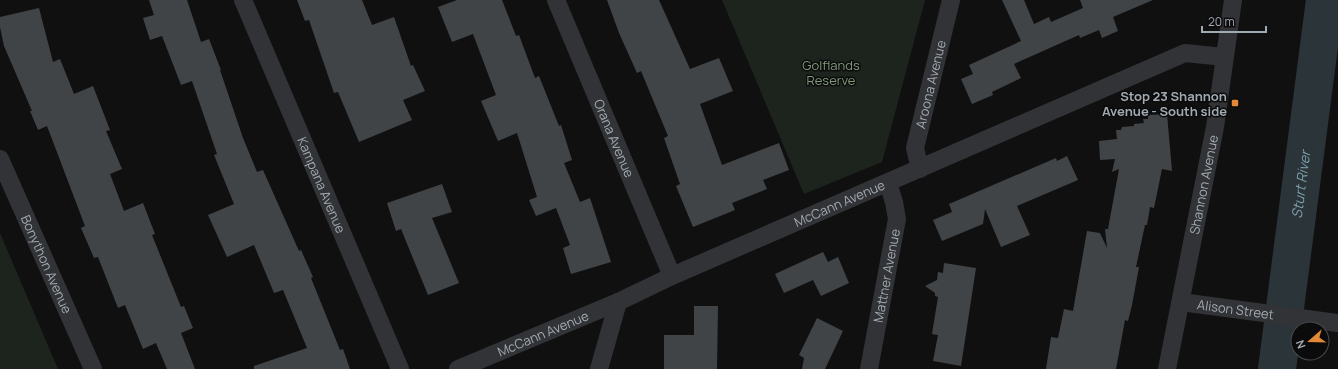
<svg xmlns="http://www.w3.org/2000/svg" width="1338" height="369" font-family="Manrope,sans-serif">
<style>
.green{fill:#1d241d}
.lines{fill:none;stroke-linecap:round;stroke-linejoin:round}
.river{stroke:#2b3539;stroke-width:38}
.building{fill:#414447}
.minor{stroke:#313336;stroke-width:18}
.poi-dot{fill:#e28837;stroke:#0b0b0c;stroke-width:1.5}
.labels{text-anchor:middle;stroke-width:3;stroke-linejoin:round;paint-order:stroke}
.park-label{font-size:13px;fill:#7f9b7a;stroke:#0b0b0c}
.street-label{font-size:13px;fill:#a2aab1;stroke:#0b0b0c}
.poi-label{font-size:13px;font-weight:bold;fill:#a2aab1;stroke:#0b0b0c;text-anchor:end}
.water-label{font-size:14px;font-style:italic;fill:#7b9daa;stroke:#0b0b0c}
</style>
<rect width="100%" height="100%" fill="#101011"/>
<path class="green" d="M 722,0 L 925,0 L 882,162 L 804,194 Z
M 0,233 L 58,369 L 0,369 Z"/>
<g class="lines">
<path class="river" id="s1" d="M 1277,369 L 1325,0"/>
</g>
<path class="building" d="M 149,0 L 187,0 L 201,42 L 209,39 L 221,70 L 220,70 L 243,138 L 257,172 L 263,170 L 299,251 L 301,250 L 313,277 L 311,278 L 340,350 L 343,349 L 350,369 L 254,369 L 254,366 L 307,348 L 283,290 L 274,293 L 254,245 L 227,257 L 208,215 L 234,204 L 214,155 L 217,154 L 192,81 L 181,85 L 162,36 L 150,40 L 143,18 L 154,15 Z
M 297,0 L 362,0 L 372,25 L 394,17 L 411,66 L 413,65 L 425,91 L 403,100 L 412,120 L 359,142 L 338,92 L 334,93 L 309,20 L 305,21 Z
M 457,0 L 502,0 L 516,36 L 519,35 L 535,78 L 539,76 L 559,126 L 561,125 L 572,160 L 564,163 L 580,202 L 590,198 L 611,262 L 571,274 L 563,248 L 570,245 L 556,208 L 536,216 L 529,200 L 537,197 L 517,133 L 498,141 L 481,101 L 496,95 L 473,34 L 452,42 L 438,7 Z
M 607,0 L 659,0 L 690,69 L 719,58 L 733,91 L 700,104 L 722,165 L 779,143 L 789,170 L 763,180 L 767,189 L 732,203 L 735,210 L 693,227 L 676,186 L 680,184 L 664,138 L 668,136 L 641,71 L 637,73 L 619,33 Z
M 1002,0 L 1024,0 L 1034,24 L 1049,17 L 1051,22 L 1083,8 L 1080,0 L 1153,0 L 1113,17 L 1118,31 L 1102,38 L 1099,30 L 1080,38 L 1079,35 L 1014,64 L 1021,78 L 992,92 L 993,95 L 972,104 L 961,79 L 973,74 L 969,65 L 1021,41 Z
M 39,8 L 53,62 L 60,59 L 74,94 L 93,86 L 110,130 L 106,131 L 122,169 L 110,174 L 124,211 L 143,203 L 155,234 L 152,235 L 181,307 L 184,306 L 193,328 L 181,333 L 195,369 L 167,369 L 156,343 L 143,349 L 125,305 L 118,308 L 98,257 L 94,258 L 81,228 L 85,226 L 47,126 L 38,130 L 30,111 L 32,111 L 4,46 L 0,27 L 0,17 Z
M 1167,114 L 1172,171 L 1162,169 L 1154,208 L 1150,207 L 1147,225 L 1145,225 L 1136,267 L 1139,267 L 1132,305 L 1128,321 L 1125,320 L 1116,369 L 1046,369 L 1051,337 L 1058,338 L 1064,309 L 1073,311 L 1087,231 L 1100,233 L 1107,248 L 1105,229 L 1108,229 L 1119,169 L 1112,172 L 1115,159 L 1100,160 L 1099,141 L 1117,139 L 1116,130 L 1121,130 L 1122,127 L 1134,126 L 1134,124 L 1144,123 L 1143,119 L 1148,119 L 1148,115 Z
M 1067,156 L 1078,180 L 1017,206 L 1030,235 L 1001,247 L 985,209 L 983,224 L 942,241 L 933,220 L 952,212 L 949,204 L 1056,158 L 1057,161 Z
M 442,184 L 452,212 L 432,218 L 459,283 L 428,295 L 401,229 L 396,231 L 387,203 Z
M 823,252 L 828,262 L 838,257 L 849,283 L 821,296 L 813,280 L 784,293 L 775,274 Z
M 944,263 L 976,268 L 961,366 L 933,361 L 938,335 L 932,334 L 938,297 L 935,296 L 935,293 L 925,286 L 937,280 L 938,272 L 943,273 Z
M 694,306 L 718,306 L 717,369 L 664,369 L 664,335 L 694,335 Z
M 817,318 L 843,331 L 825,369 L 802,369 L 804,358 L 799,355 Z"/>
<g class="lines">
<g class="minor">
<path id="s2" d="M 243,0 L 400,369"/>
<path id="s3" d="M 556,0 L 672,276"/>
<path id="s4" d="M 0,159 L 93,369"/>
<path id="s5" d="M 920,169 L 915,148 L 951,0"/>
<path id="s6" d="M 1181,302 L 1338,323"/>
<path id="s7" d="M 458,369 L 618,302 L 672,276 L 1185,53 L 1224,57"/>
<path d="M 599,369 L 618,302"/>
<path id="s8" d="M 869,369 L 897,219 L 894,202 L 888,183"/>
<path id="s9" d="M 1167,369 L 1215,127 L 1233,0"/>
</g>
</g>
<rect class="poi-dot" x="1231" y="99" width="8" height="8" rx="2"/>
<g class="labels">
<g class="park-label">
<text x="831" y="70">Golflands<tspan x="831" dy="15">Reserve</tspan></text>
</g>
<g class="street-label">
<text dy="5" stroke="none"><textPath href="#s5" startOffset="87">Aroona Avenue</textPath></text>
<text dy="5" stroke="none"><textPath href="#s3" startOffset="150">Orana Avenue</textPath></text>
<text dy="5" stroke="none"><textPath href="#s2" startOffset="201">Kampana Avenue</textPath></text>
<text dy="5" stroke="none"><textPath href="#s9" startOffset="188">Shannon Avenue</textPath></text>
<text dy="5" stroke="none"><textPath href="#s7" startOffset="416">McCann Avenue</textPath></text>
<text dy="5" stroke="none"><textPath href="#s4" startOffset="115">Bonython Avenue</textPath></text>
<text dy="5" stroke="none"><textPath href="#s8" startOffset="95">Mattner Avenue</textPath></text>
<text dy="5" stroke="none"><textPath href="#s6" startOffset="55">Alison Street</textPath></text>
<text dy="5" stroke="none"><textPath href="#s7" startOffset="92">McCann Avenue</textPath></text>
</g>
<g class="poi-label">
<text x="1227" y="101">Stop 23 Shannon<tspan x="1227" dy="15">Avenue - South side</tspan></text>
</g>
<g class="water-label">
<text dy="5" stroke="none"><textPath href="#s1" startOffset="186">Sturt River</textPath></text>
</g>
</g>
<g transform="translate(1310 341) rotate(250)"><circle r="19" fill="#0b0b0c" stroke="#474b4e"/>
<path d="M0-3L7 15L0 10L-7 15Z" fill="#e28837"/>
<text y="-6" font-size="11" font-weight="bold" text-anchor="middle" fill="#a2aab1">N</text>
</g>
<path d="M1202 26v6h64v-6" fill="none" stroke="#a2aab1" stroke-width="2"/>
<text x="1208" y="26" font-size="12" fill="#a2aab1" stroke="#0b0b0c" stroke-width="3" paint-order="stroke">20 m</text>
</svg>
